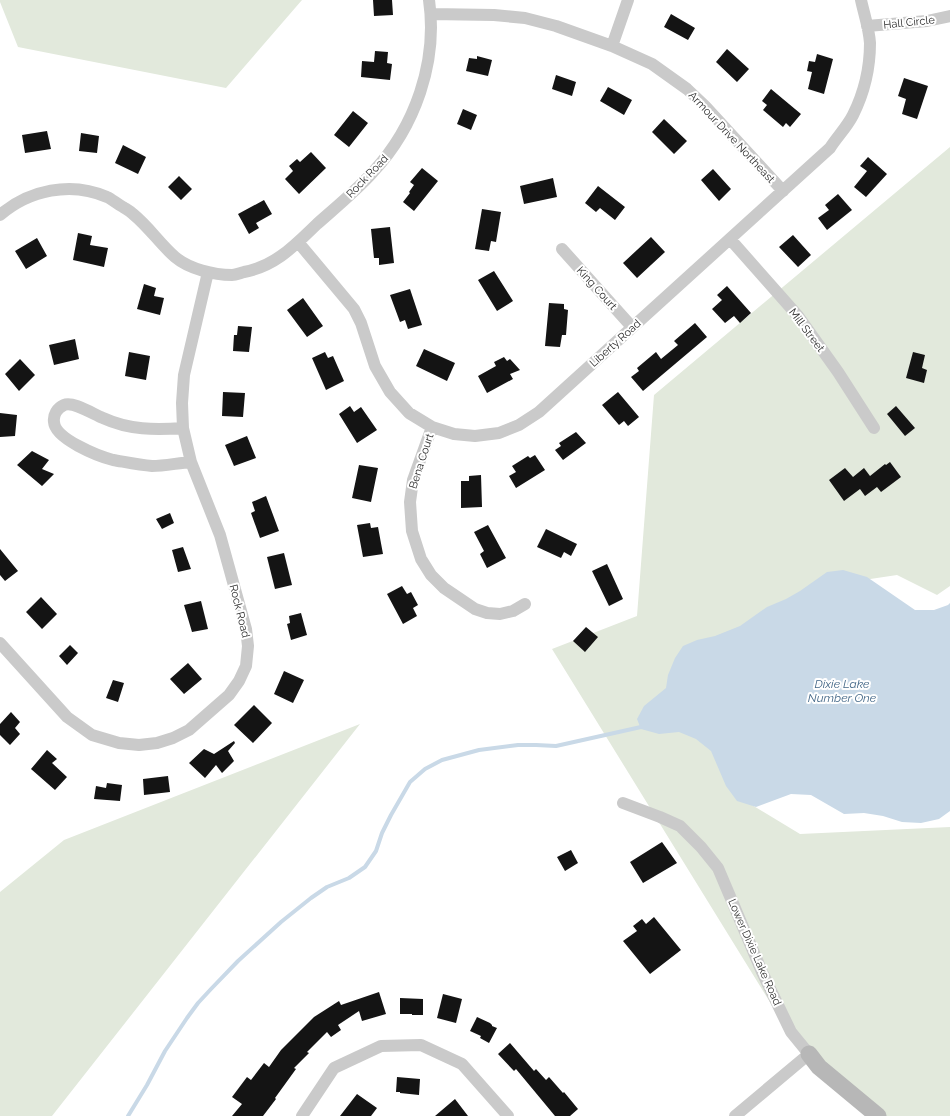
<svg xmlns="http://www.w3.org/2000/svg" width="950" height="1116" font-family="Raleway,sans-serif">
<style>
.green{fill:#e2e9dc}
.water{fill:#c9d9e7}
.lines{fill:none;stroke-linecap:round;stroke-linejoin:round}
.stream{stroke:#c9d9e7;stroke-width:4}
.building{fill:#141414}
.street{stroke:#cacaca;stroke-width:12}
.secondary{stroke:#b7b7b7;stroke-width:17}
.labels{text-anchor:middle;stroke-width:4;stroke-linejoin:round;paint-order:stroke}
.street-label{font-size:11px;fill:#2d2d2d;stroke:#fff}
.water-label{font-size:12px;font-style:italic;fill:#436787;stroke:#fff}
</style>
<rect width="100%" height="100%" fill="#fff"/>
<path class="green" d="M 0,0 L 302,0 L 226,88 L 18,47 L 0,2 Z
M 950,147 L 950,586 L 937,595 L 897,575 L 837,584 L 747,802 L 800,834 L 950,827 L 950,1116 L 873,1116 L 797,1046 L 552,649 L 637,616 L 654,395 Z
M 360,724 L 52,1116 L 0,1116 L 0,892 L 64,840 Z"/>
<path class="water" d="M 843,570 L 867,577 L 915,610 L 934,610 L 948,605 L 950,603 L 950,811 L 939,819 L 921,823 L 902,822 L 883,816 L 864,813 L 844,814 L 811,795 L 791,794 L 756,807 L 737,801 L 726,786 L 711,751 L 696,739 L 679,732 L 659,734 L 641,729 L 637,719 L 644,706 L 666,688 L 668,675 L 675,658 L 683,646 L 697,640 L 715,636 L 740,626 L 767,607 L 786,599 L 800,591 L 827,572 Z"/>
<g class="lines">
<path class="stream" d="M 128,1116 L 147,1085 L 165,1051 L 187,1018 L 198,1003 L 211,989 L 238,961 L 281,922 L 311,898 L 327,887 L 349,878 L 365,867 L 376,851 L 382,833 L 391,815 L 410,782 L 425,769 L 442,760 L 479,750 L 518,745 L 536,745 L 556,746 L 641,727"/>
</g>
<path class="building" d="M 373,0 L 392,0 L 393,15 L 374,16 Z
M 671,14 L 695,28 L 688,40 L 664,27 Z
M 727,49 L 749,69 L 737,82 L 716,62 Z
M 375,51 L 388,52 L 387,63 L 392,64 L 390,80 L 361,77 L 362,61 L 374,62 Z
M 817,54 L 833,59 L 824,94 L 808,89 L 812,72 L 807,71 L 809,61 L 815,62 Z
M 477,56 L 492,60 L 488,76 L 466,71 L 469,58 L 477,59 Z
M 556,75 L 576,82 L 572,96 L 552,89 Z
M 904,78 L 928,86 L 917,119 L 902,114 L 906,99 L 898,96 Z
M 608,87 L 632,100 L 624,115 L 600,101 Z
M 771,89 L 801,114 L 790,127 L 786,123 L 783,127 L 763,110 L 767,105 L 762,101 Z
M 463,109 L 477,115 L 471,130 L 457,124 Z
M 353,111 L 368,123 L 349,147 L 334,135 Z
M 664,119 L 687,141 L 674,154 L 652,132 Z
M 47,131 L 51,149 L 25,153 L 22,135 Z
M 81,133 L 99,136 L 97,153 L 79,151 Z
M 123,145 L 146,157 L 138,174 L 115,163 Z
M 311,152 L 326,168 L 299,194 L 285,179 L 293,171 L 289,166 L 297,159 L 300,162 Z
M 868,157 L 887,174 L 866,197 L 854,187 L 867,171 L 860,166 Z
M 422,168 L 438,181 L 414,211 L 403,202 L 410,193 L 409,192 L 414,185 L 410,182 Z
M 713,169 L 731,189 L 719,201 L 701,180 Z
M 179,176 L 192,189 L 181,200 L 168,187 Z
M 553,178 L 557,197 L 524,204 L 520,186 Z
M 598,186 L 625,207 L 615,220 L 600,208 L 596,212 L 585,203 Z
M 838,194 L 852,210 L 827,230 L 818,218 L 829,210 L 825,205 Z
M 264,200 L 272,214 L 256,223 L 259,228 L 249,234 L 238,214 Z
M 482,209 L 501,212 L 496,242 L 491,241 L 489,251 L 475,249 Z
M 390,227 L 394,263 L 379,265 L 379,258 L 374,258 L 371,229 Z
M 78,233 L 92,236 L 90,245 L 108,248 L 104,267 L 73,260 Z
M 793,235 L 811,255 L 798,267 L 779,247 Z
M 651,237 L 665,252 L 637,278 L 623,263 Z
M 37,238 L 47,256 L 26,269 L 15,251 Z
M 494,271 L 513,301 L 497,311 L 478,280 Z
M 144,284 L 156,288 L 154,296 L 164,298 L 160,315 L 137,309 Z
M 727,286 L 751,313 L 740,323 L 734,316 L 725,323 L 712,309 L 722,300 L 717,295 Z
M 410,289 L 422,325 L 408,329 L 405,320 L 400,322 L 390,295 Z
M 303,298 L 323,326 L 307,337 L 287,310 Z
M 549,303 L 564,304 L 564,309 L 568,310 L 566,335 L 562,335 L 560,347 L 545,346 Z
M 695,323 L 707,337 L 643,391 L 631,377 L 639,371 L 637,368 L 656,352 L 661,359 L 678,345 L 674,341 Z
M 238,326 L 252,327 L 249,352 L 233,351 L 234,335 L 237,335 Z
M 75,339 L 79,359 L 54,365 L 49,345 Z
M 424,349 L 455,363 L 447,381 L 416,366 Z
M 129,352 L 150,356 L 146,380 L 125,376 Z
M 325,352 L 328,358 L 333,356 L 344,381 L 326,390 L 312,358 Z
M 913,352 L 925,355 L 922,368 L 927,370 L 924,383 L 906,378 Z
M 504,357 L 507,361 L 510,359 L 520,370 L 510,374 L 513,379 L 487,393 L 478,376 L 496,366 L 494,362 Z
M 20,359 L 35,375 L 19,391 L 5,374 Z
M 223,392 L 245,393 L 243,417 L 222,416 Z
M 618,392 L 639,417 L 628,426 L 624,421 L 619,425 L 602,405 Z
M 350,406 L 354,412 L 361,407 L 377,430 L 357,443 L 339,414 Z
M 896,406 L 915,428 L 905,436 L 887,414 Z
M 0,413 L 17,415 L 15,436 L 0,437 Z
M 576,432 L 586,443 L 563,460 L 555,450 L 561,446 L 559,443 Z
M 247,436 L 256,458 L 234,466 L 225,445 Z
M 32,451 L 49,460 L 42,469 L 54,474 L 42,486 L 17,465 Z
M 535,455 L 545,470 L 516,488 L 509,476 L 516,472 L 512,466 L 528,456 L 530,458 Z
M 890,462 L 901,477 L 881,492 L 877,487 L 865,496 L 860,489 L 844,501 L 829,480 L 845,468 L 853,477 L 864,468 L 870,476 L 885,464 L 886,465 Z
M 359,465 L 378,468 L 371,502 L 352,498 Z
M 481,475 L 482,507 L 461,508 L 461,481 L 469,481 L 469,476 Z
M 266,496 L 279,531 L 260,538 L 251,513 L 255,511 L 252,502 Z
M 170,513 L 174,523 L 162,529 L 156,519 Z
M 370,523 L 371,528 L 378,527 L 383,554 L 363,557 L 357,525 Z
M 488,525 L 506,558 L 487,568 L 480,554 L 484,551 L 474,532 Z
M 546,529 L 577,544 L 571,556 L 564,552 L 561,558 L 537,547 Z
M 183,547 L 191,569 L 178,572 L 172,550 Z
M 0,549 L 18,571 L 5,581 L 0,575 Z
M 284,553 L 292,585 L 275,589 L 267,557 Z
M 607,564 L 623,599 L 609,606 L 592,571 Z
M 402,586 L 407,594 L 411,592 L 418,605 L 413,608 L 417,616 L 403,624 L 387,594 Z
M 41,597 L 57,614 L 42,629 L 26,612 Z
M 201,601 L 208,629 L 192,632 L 184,605 Z
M 301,613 L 307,635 L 291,640 L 287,624 L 290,623 L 289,616 Z
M 586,627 L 598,637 L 585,652 L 573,641 Z
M 70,645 L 78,653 L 67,665 L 59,656 Z
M 188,663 L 202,679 L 184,694 L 170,679 Z
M 284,671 L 304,680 L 293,703 L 274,694 Z
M 113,680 L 124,683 L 118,702 L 106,698 Z
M 254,705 L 272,723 L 253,743 L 234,725 Z
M 11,712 L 20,722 L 15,728 L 20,734 L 10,745 L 0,735 L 0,724 Z
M 234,741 L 235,743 L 228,751 L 234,761 L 222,773 L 216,765 L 205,778 L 189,763 L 204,749 L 214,754 Z
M 47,750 L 57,759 L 52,763 L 67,777 L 55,790 L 31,769 Z
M 168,776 L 170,792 L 144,795 L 143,779 Z
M 107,783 L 122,785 L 120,801 L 94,799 L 96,786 L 106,788 Z
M 662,842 L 677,863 L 643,883 L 630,862 Z
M 571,850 L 578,863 L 565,871 L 557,857 Z
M 654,917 L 681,950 L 650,974 L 623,941 L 637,931 L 633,926 L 642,919 L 646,924 Z
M 379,992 L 386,1014 L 362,1021 L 359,1011 L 338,1025 L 341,1030 L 331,1037 L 327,1032 L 307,1052 L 309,1053 L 294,1068 L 296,1069 L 275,1098 L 276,1099 L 263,1116 L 232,1116 L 242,1104 L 232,1097 L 247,1077 L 251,1080 L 264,1063 L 269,1067 L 281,1050 L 314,1017 L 339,1001 L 341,1005 Z
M 443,994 L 462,999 L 456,1023 L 437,1018 Z
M 400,998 L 423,999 L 423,1015 L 412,1015 L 412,1014 L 400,1014 Z
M 477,1017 L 490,1023 L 492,1025 L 492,1026 L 497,1028 L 489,1043 L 480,1038 L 481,1036 L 470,1031 Z
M 510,1043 L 534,1071 L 536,1069 L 546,1080 L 549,1077 L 563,1093 L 564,1092 L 578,1109 L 570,1116 L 555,1116 L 516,1069 L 514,1071 L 498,1054 Z
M 397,1077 L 420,1079 L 419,1095 L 400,1093 L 400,1092 L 396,1092 Z
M 357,1094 L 377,1108 L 371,1116 L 340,1116 Z
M 455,1099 L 468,1116 L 435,1116 Z"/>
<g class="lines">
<path class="street" d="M 431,14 L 494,15 L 525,18 L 556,26 L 612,46 L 652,64 L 687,89 L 705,106 L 783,191
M 867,26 L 927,21 L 950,16
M 612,46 L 628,0
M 0,215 C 29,190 71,181 107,197 C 112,199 117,204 123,207 C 126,209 130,211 133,214 C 149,227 160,244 175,257 C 189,269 214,275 232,275 C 236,275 240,273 244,272 C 276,266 295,245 317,224 C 335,208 357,190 373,172 C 415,127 438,62 429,0
M 730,239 L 798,316 L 838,372 L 874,428
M 298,242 L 354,309 L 361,323 L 375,366 L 390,392 L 409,413 L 432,427 L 454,434 L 475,436 L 499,433 L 519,425 L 539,412 L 830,148 C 837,137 847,127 853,115 C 864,93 870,67 870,43 C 869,28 864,14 861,0
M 562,249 L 632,327
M 432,427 L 413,480 L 410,502 L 412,531 L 421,559 L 431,575 L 444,588 L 475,609 L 487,613 L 500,614 L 513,611 L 525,604
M 183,428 C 155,430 129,430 103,418 C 93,414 73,401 64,405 C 57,408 53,415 54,422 C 55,439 98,456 113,460 C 125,462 139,465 152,466 C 164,466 178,463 191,462
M 0,643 L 67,717 L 92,735 L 119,743 L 139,745 L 157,743 L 173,738 L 189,730 L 229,695 L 239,681 L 246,666 L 248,646 L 246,629 L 220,535 L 191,462 L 183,428 L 182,403 L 184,375 L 208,272
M 623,803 L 660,817 L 680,826 L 701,847 L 718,868 L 762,972 L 791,1032 L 809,1054 L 735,1116
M 302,1116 L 334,1068 L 381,1046 L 421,1045 L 462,1064 L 508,1116"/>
<path class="secondary" d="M 809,1054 L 819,1067 L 878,1116"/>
</g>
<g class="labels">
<g class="street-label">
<text transform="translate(909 22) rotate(-6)" y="4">Hall Circle</text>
<text transform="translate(732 137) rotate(47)" y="4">Armour Drive Northeast</text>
<text transform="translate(367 176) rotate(-46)" y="4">Rock Road</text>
<text transform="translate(597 288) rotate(48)" y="4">King Court</text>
<text transform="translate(807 330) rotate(53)" y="4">Mill Street</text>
<text transform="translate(615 343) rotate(-42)" y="4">Liberty Road</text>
<text transform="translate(421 461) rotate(-72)" y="4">Bena Court</text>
<text transform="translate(240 611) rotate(76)" y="4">Rock Road</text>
<text transform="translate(755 952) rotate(66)" y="4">Lower Dixie Lake Road</text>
</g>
<g class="water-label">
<text x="842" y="688">Dixie Lake<tspan x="842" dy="14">Number One</tspan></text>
</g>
</g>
</svg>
